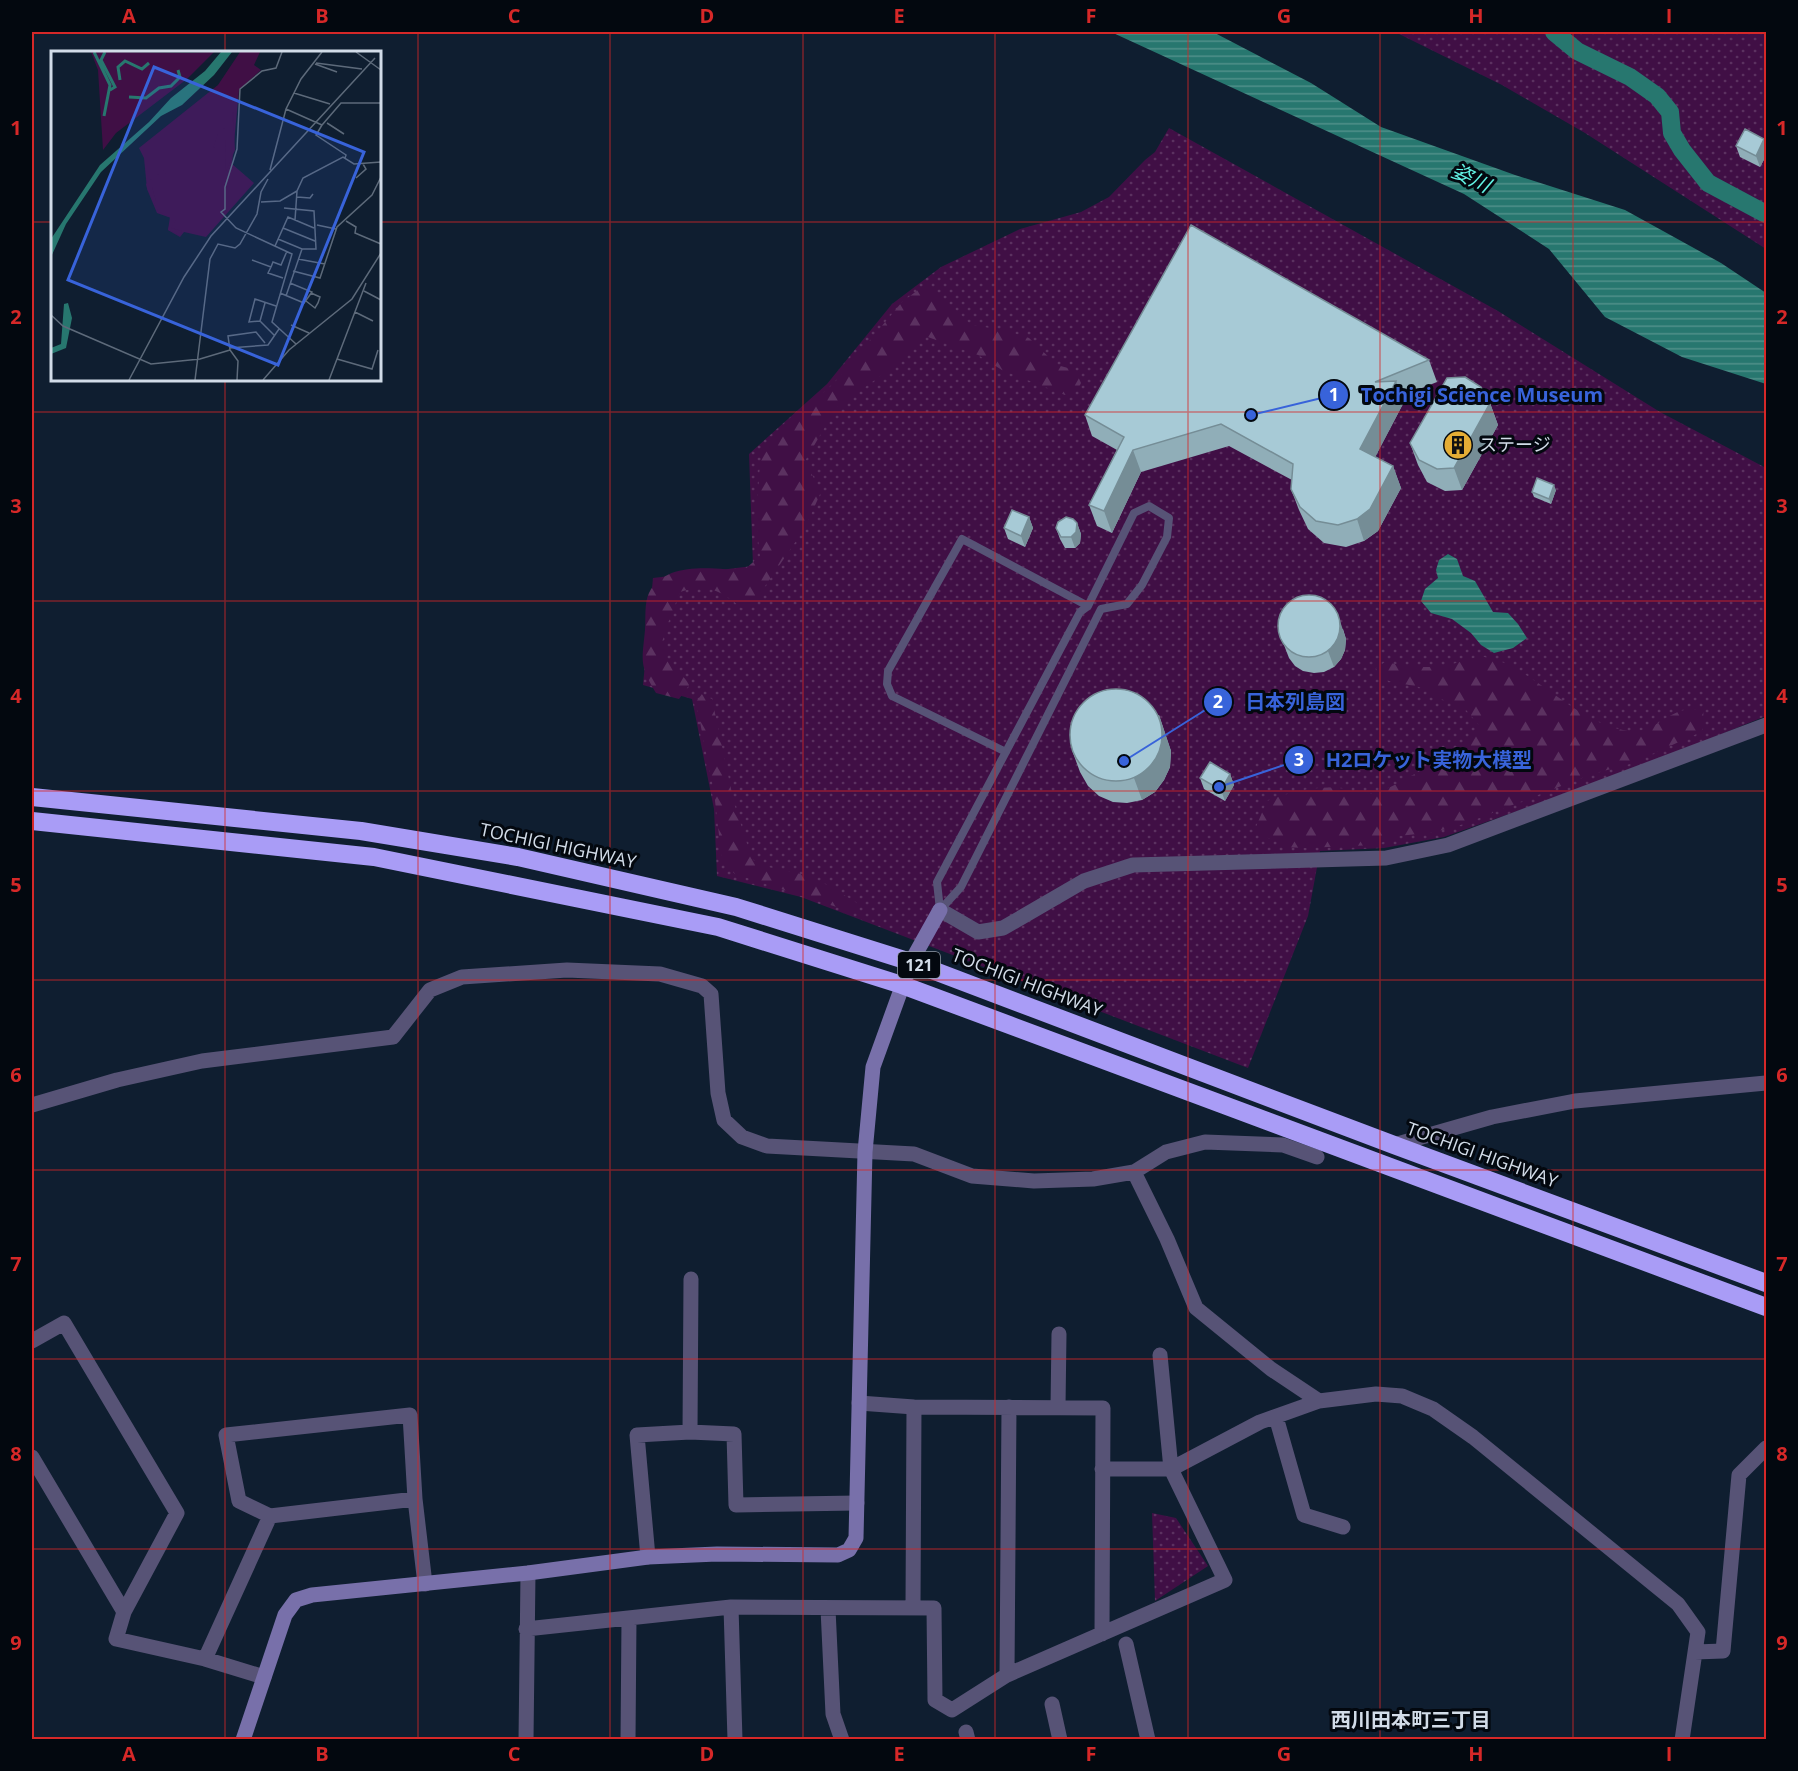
<svg xmlns="http://www.w3.org/2000/svg" width="1798" height="1771" font-family="'Open Sans','Noto Sans JP',sans-serif">
<style>
.grass{fill:url(#grass-dots)}
.forest{fill:url(#forest-firs)}
.water{fill:url(#water-rules)}
.lines{fill:none;stroke-linecap:round;stroke-linejoin:round}
.canal{stroke:#27776f;stroke-width:18}
.lane{stroke:#575376;stroke-width:8}
.street{stroke:#575376;stroke-width:15}
.secondary{stroke:#7870aa;stroke-width:15}
.highway{stroke:#a99cf6;stroke-width:18}
.wall{fill:#90aeb8}
.shaded-wall{fill:#758d96}
.building{fill:#a7cad6;stroke:#758d96;stroke-width:1.5}
.grid{fill:none;stroke:#d62828;stroke-width:1.5;stroke-opacity:0.55}
.labels{text-anchor:middle;stroke-width:6;stroke-linejoin:round;paint-order:stroke}
.shield{fill:#03080f;stroke:#949ca7;stroke-width:1.5}
.shield-label{font-size:16px;font-weight:bold;fill:#d2dce8}
.poi-label{font-size:18px;fill:#d2dce8;stroke:#03080f;text-anchor:start}
.street-label{font-size:18px;fill:#d2dce8;stroke:#03080f}
.water-label{font-size:20px;font-style:italic;fill:#62f5e6;stroke:#03080f}
.neighbourhood-label{font-size:20px;font-weight:bold;fill:#d2dce8;stroke:#03080f}
.inset-river{fill:none;stroke:#27776f;stroke-width:3}
.inset-road{fill:none;stroke:#5d6a7a;stroke-width:1.5}
.view{fill:#3863da;fill-opacity:0.15;stroke:#3863da;stroke-width:3}
.inset-edge{fill:none;stroke:#d2dce8;stroke-width:3}
.leader{fill:none;stroke:#3863da;stroke-width:2}
.callout-dot{fill:#3863da;stroke:#03080f;stroke-width:2}
.mark-label{font-size:18px;text-anchor:middle;font-weight:bold;fill:#fff}
.callout-label{font-size:20px;text-anchor:middle;font-weight:bold;fill:#3863da;stroke:#03080f;stroke-width:6;stroke-linejoin:round;paint-order:stroke}
.neatline{fill:none;stroke:#d62828;stroke-width:2}
.grid-label{font-size:20px;text-anchor:middle;font-weight:bold;fill:#d62828}
</style>
<defs>
<pattern id="grass-dots" width="8" height="8" patternUnits="userSpaceOnUse" patternTransform="scale(1.5)"><rect width="8" height="8" fill="#400f45"/><path d="M2 2h.1M6 6h.1" fill="none" stroke="#5b3160" stroke-width="1.8" stroke-linecap="round"/></pattern>
<pattern id="forest-firs" width="22" height="20" patternUnits="userSpaceOnUse" patternTransform="scale(1.5)"><rect width="22" height="20" fill="#400f45"/><path d="M5 1l3.5 6h-7zM16 11l3.5 6h-7z" fill="#5b3160"/></pattern>
<pattern id="water-rules" width="6" height="5" patternUnits="userSpaceOnUse" patternTransform="scale(1.5)"><rect width="6" height="5" fill="#27776f"/><path d="M0 2.5h6" fill="none" stroke="#50908a"/></pattern>
</defs>
<rect width="100%" height="100%" fill="#0f1e30"/>
<path class="grass" d="M 1395,32 L 1766,32 L 1766,249 L 1585,133 L 1502,85 Z
M 1169,128 L 1498,311 L 1660,412 L 1766,468 L 1766,716 L 1633,770 L 1444,837 L 1384,848 L 1320,851 L 1308,916 L 1248,1068 L 801,897 L 717,876 L 714,809 L 692,699 L 643,685 L 653,578 L 753,566 L 749,454 L 827,384 L 892,304 L 941,267 L 1020,229 L 1081,212 L 1109,197 L 1145,160 L 1155,152 Z
M 1152,1513 L 1176,1518 L 1208,1566 L 1155,1601 Z"/>
<path class="forest" d="M 926,284 L 938,297 L 957,311 L 971,325 L 1003,330 L 1029,338 L 1057,365 L 1075,370 L 1081,383 L 1077,391 L 1065,395 L 1002,370 L 978,355 L 925,336 L 886,372 L 836,408 L 805,461 L 821,492 L 805,528 L 752,605 L 742,608 C 721,591 708,583 680,592 L 663,636 L 667,660 L 690,684 L 679,699 L 656,693 C 639,664 642,662 645,630 C 646,619 644,603 649,593 C 664,561 714,568 743,571 L 760,556 L 756,521 L 760,464 L 763,452 L 777,434 L 834,383 L 902,302 Z
M 1480,656 C 1487,658 1495,659 1502,662 C 1546,681 1579,723 1628,731 C 1651,734 1664,715 1684,710 C 1690,709 1697,710 1703,709 L 1704,726 L 1701,732 L 1630,764 L 1592,774 L 1464,824 L 1435,832 L 1399,836 L 1375,845 L 1304,848 L 1285,847 L 1276,840 L 1260,836 L 1255,829 L 1267,801 C 1290,792 1314,786 1339,788 C 1349,789 1361,795 1371,794 C 1387,793 1449,754 1464,742 C 1469,737 1474,731 1479,725 L 1466,710 L 1439,698 L 1419,687 L 1389,681 L 1378,675 L 1376,668 L 1385,662 C 1426,670 1440,669 1480,656 Z
M 702,694 L 712,699 L 734,803 L 752,859 C 767,871 788,869 806,876 C 825,882 841,893 857,903 L 855,913 L 735,874 L 722,861 L 714,792 L 696,702 Z"/>
<path class="water" d="M 1111,32 L 1213,32 L 1311,83 L 1381,127 L 1515,175 L 1625,210 L 1721,263 L 1766,293 L 1766,384 L 1682,357 L 1605,317 L 1549,249 L 1464,194 Z
M 1448,554 L 1457,559 L 1463,576 L 1475,581 L 1493,612 L 1508,613 L 1518,624 L 1527,638 L 1513,648 L 1494,653 L 1481,645 L 1471,633 L 1452,619 L 1431,613 L 1421,601 L 1425,589 L 1438,578 L 1436,570 L 1439,560 Z"/>
<g class="lines">
<path class="canal" d="M 1554,32 L 1577,51 L 1630,77 L 1657,96 L 1670,112 L 1672,133 L 1682,150 L 1708,183 L 1766,214"/>
<path class="lane" d="M 1149,506 L 1169,518 L 1167,537 L 1142,585 L 1127,604 L 1101,609 L 961,887 L 940,910 L 937,882 L 1080,612 L 1088,606 L 1134,513 Z
M 1006,752 L 892,696 L 887,684 L 888,671 L 962,539 L 1088,606"/>
<path class="street" d="M 940,910 L 978,932 L 1003,928 L 1084,881 L 1133,865 L 1386,858 L 1448,845 L 1766,725
M 32,1105 L 117,1080 L 202,1061 L 393,1037 L 430,990 L 462,977 L 567,970 L 660,974 L 702,986 L 711,994 L 718,1093 L 724,1120 L 742,1137 L 767,1146 L 914,1154 L 972,1176 L 1034,1181 L 1093,1179 L 1134,1172 L 1166,1152 L 1205,1142 L 1283,1145 L 1317,1157
M 1394,1145 L 1492,1117 L 1575,1101 L 1766,1083
M 1134,1172 L 1167,1239 L 1196,1308 L 1271,1369 L 1319,1401
M 32,1341 L 64,1323 L 177,1513 L 124,1612 L 116,1639 L 205,1659 L 264,1677
M 859,1403 L 914,1407 L 1103,1408 L 1102,1634
M 1058,1407 L 1059,1334
M 1276,1417 L 1304,1515 L 1343,1527
M 690,1432 L 691,1279
M 32,1457 L 124,1612
M 1102,1469 L 1171,1469 L 1260,1422 L 1319,1401 L 1376,1394 L 1402,1396 L 1433,1409 L 1473,1437 L 1678,1604 L 1698,1632 L 1682,1740
M 415,1499 L 270,1516 L 239,1501 L 226,1435 L 410,1415 L 415,1499 L 425,1584
M 648,1557 L 637,1435 L 690,1432 L 734,1434 L 736,1505 L 857,1503
M 731,1607 L 735,1740
M 913,1607 L 914,1407
M 828,1609 L 833,1714 L 842,1740
M 526,1629 L 731,1607 L 934,1608 L 935,1700 L 952,1710 L 1007,1675 L 1225,1580 L 1171,1469 L 1160,1355
M 1126,1644 L 1148,1740
M 1695,1652 L 1723,1651 L 1739,1475 L 1766,1448
M 205,1659 L 270,1516
M 1007,1675 L 1009,1407
M 1052,1704 L 1060,1740
M 966,1732 L 968,1740
M 526,1740 L 528,1573
M 628,1740 L 629,1619"/>
<path class="secondary" d="M 243,1740 L 285,1615 L 296,1600 L 312,1595 L 528,1573 L 648,1557 L 717,1554 L 838,1555 L 849,1550 L 856,1538 L 865,1152 L 873,1067 L 911,962 L 940,910"/>
<path class="highway" d="M 32,797 L 361,831 L 518,857 L 736,907 L 911,962 L 1394,1145 L 1766,1283
M 32,821 L 374,857 L 718,927 L 902,985 L 1766,1307"/>
</g>
<path class="wall" d="M 1764,139 L 1767,145 L 1767,154 L 1760,167 L 1740,157 L 1736,146 Z
M 1429,360 L 1437,382 L 1402,396 L 1404,402 L 1375,457 L 1393,466 L 1401,488 L 1378,531 L 1364,541 L 1346,547 L 1324,543 L 1308,529 L 1299,510 L 1291,489 L 1292,480 L 1229,446 L 1141,472 L 1112,533 L 1097,526 L 1089,505 L 1117,450 L 1092,436 L 1085,415 Z
M 1490,403 L 1498,425 L 1462,490 L 1445,491 L 1427,482 L 1418,465 L 1410,443 Z
M 1556,490 L 1551,504 L 1534,497 L 1532,492 Z
M 1029,517 L 1033,528 L 1025,547 L 1008,539 L 1004,528 Z
M 1077,523 L 1081,534 L 1080,543 L 1075,548 L 1065,548 L 1060,539 L 1056,528 Z
M 1343,629 L 1346,639 L 1345,650 L 1341,659 L 1334,667 L 1324,672 L 1314,673 L 1303,671 L 1295,666 L 1289,658 L 1279,632 Z
M 1159,715 L 1171,751 L 1170,767 L 1164,780 L 1155,792 L 1142,800 L 1127,803 L 1113,802 L 1099,796 L 1088,786 L 1080,772 L 1072,750 Z
M 1230,774 L 1234,785 L 1225,801 L 1204,789 L 1200,778 Z"/>
<path class="shaded-wall" d="M 1764,139 L 1767,145 L 1767,154 L 1760,167 L 1756,156 Z
M 1396,381 L 1404,402 L 1368,471 L 1360,449 Z
M 1490,403 L 1498,425 L 1462,490 L 1454,468 Z
M 1133,450 L 1141,472 L 1112,533 L 1104,511 Z
M 1393,466 L 1401,488 L 1378,531 L 1364,541 L 1357,519 Z
M 1554,485 L 1556,490 L 1551,504 L 1549,499 Z
M 1029,517 L 1033,528 L 1025,547 L 1021,536 Z
M 1077,523 L 1081,534 L 1080,543 L 1075,548 L 1071,537 Z
M 1337,612 L 1346,639 L 1345,650 L 1341,659 L 1334,667 L 1328,651 Z
M 1159,715 L 1171,751 L 1170,767 L 1164,780 L 1155,792 L 1142,800 L 1134,778 Z
M 1230,774 L 1234,785 L 1225,801 L 1221,790 Z"/>
<path class="building" d="M 1745,129 L 1764,139 L 1756,156 L 1736,146 Z
M 1191,225 L 1429,360 L 1375,382 L 1396,381 L 1360,449 L 1393,466 L 1370,509 L 1357,519 L 1338,525 L 1316,521 L 1300,507 L 1291,489 L 1293,464 L 1221,424 L 1133,450 L 1104,511 L 1089,505 L 1124,437 L 1085,415 Z
M 1465,377 L 1481,387 L 1490,403 L 1454,468 L 1437,469 L 1419,460 L 1410,443 L 1447,378 Z
M 1537,478 L 1554,485 L 1549,499 L 1532,492 Z
M 1012,510 L 1029,517 L 1021,536 L 1004,528 Z
M 1066,517 L 1073,519 L 1077,523 L 1076,532 L 1071,537 L 1061,537 L 1056,528 L 1058,522 Z
M1278 626a31 31 0 1 1 62 0a31 31 0 1 1-62 0Z
M1070 735a46 46 0 1 1 92 0a46 46 0 1 1-92 0Z
M 1210,762 L 1230,774 L 1221,790 L 1200,778 Z"/>
<path class="grid" d="M 225,32 L 225,52M 418,32 L 418,1740M 610,32 L 610,1740M 803,32 L 803,1740M 995,32 L 995,1740M 1188,32 L 1188,1740M 1380,32 L 1380,1740M 1573,32 L 1573,1740M 32,222 L 52,222M 380,222 L 1766,222M 225,380 L 225,1740M 32,412 L 1766,412M 32,601 L 1766,601M 32,791 L 1766,791M 32,980 L 1766,980M 32,1170 L 1766,1170M 32,1359 L 1766,1359M 32,1549 L 1766,1549"/>
<defs>
<g id="building-disc" transform="scale(1.5)"><circle r="9.5" fill="#e5ad35" stroke="#03080f"/><path d="M-4-6H4V6H1V3H-1V6H-4ZM-2.5-4.3h1.7v1.8h-1.7ZM.8-4.3h1.7v1.8H.8ZM-2.5-1h1.7V.8h-1.7ZM.8-1h1.7V.8H.8Z" fill="#111"/></g>
</defs>
<g fill-rule="evenodd">
<use href="#building-disc" x="1458" y="445"/>
</g>
<g class="labels">
<rect class="shield" x="898" y="952" width="42" height="26" rx="4.5"/>
<g class="shield-label">
<text x="919" y="971">121</text>
</g>
<g class="poi-label">
<text x="1479" y="451">ステージ</text>
</g>
<g class="street-label">
<text transform="translate(558 846) rotate(12)" y="6">TOCHIGI HIGHWAY</text>
<text transform="translate(1027 983) rotate(21)" y="6">TOCHIGI HIGHWAY</text>
<text transform="translate(1482 1155) rotate(20)" y="6">TOCHIGI HIGHWAY</text>
</g>
<g class="water-label">
<text transform="translate(1471 178) rotate(26)" y="7">姿川</text>
</g>
<g class="neighbourhood-label">
<text x="1411" y="1727">西川田本町三丁目</text>
</g>
</g>
<g transform="translate(51 51)">
<rect width="330" height="330" fill="#0f1e30"/>
<path d="M 40,1 L 138,2 L 163,1 L 136,28 L 65,82 L 52,99 L 47,19 ZM 189,1 L 209,1 L 203,14 L 210,19 L 188,39 L 181,113 L 203,132 L 155,186 L 133,181 L 129,186 L 117,179 L 120,167 L 106,162 L 96,138 L 93,107 L 88,97 L 167,34 Z" fill="#400f45"/>
<path d="M 182,61 L 184,99 L 175,120 L 174,89 L 162,97 L 167,83 L 181,71 ZM 112,119 L 115,122 L 101,136 L 105,150 L 125,169 L 120,177 L 131,180 L 130,185 L 117,179 L 119,166 L 107,160 L 96,137 L 95,133 Z" fill="#400f45"/>
<path d="M 170,1 L 181,1 L 163,24 L 131,54 L 110,65 L 50,121 L 15,173 L 0,206 L 0,188 L 49,114 L 98,71 L 120,47 L 154,20 ZM 17,252 L 21,267 L 15,297 L 0,303 L 0,297 L 10,293 L 13,253 Z" fill="#27776f"/>
<path class="inset-river" d="M 43,1 L 59,34 L 53,65M 54,1 L 50,9 L 64,36 L 59,39M 69,29 L 67,16 L 74,10 L 91,18 L 98,12M 78,46 L 95,47 L 108,37 L 120,35 L 129,26 L 127,19"/>
<path class="inset-road" d="M 231,1 L 225,17 L 211,20 L 189,38 L 186,98 L 174,136 L 174,158 L 170,161 L 185,177 L 241,203 L 221,271 L 245,293M 305,1 L 330,19M 265,12 L 311,18M 264,13 L 286,21M 243,42 L 279,53M 235,58 L 271,74 L 290,52 L 330,52M 276,72 L 293,83M 271,74 L 265,84 L 295,104 L 294,107M 219,119 L 235,58 L 250,28 L 271,1M 305,127 L 315,118 L 312,113M 246,146 L 259,147 L 262,143M 210,151 L 229,150 L 246,140M 244,169 L 246,140 L 252,127 L 292,106 L 303,113 L 330,111M 295,170 L 305,176 L 304,182 L 330,193M 266,174 L 285,178M 232,177 L 264,190M 227,188 L 251,198 L 265,198 L 263,160 L 233,157M 224,195 L 237,166 L 263,177M 247,208 L 274,213M 201,209 L 220,216M 220,216 L 222,211 L 230,214 L 236,200M 220,216 L 217,222 L 232,227M 242,220 L 269,227 L 286,176 L 321,144 L 330,126M 313,240 L 330,249M 229,242 L 253,252 L 261,241 L 239,232M 235,245 L 251,198M 255,250 L 264,257 L 267,252 L 269,246 L 260,242M 304,261 L 322,270M 0,264 L 12,275 L 100,313 L 149,308 L 179,299M 209,270 L 198,271 L 204,248 L 225,255M 209,270 L 223,284M 209,270 L 214,252M 240,274 L 258,282M 178,297 L 217,294 L 228,278M 286,308 L 321,318 L 327,299M 78,329 L 133,226 L 160,185 L 324,7M 144,329 L 159,208 L 167,193 L 184,197 L 189,193 L 206,163 L 210,141 L 217,128M 186,329 L 187,310 L 179,299 L 177,285 L 205,281 L 214,292M 212,329 L 238,299 L 301,248 L 330,202M 278,329 L 315,232"/>
<path class="view" d="M 103,16 L 313,101 L 227,314 L 17,229 Z"/>
<rect width="330" height="330" class="inset-edge"/>
</g>
<path class="leader" d="M1251 415L1334 395M1124 761L1218 702M1219 787L1299 760"/>
<g class="callout-dot">
<circle cx="1251" cy="415" r="6"/>
<circle cx="1124" cy="761" r="6"/>
<circle cx="1219" cy="787" r="6"/>
<circle cx="1334" cy="395" r="15"/>
<circle cx="1218" cy="702" r="15"/>
<circle cx="1299" cy="760" r="15"/>
</g>
<g class="mark-label">
<text x="1334" y="401">1</text>
<text x="1218" y="708">2</text>
<text x="1299" y="766">3</text>
</g>
<g class="callout-label">
<text x="1482" y="402">Tochigi Science Museum</text>
<text x="1295" y="709">日本列島図</text>
<text x="1429" y="767">H2ロケット実物大模型</text>
</g>
<rect width="1798" height="1771" fill="none" stroke="#03080f" stroke-width="66"/>
<rect x="33" y="33" width="1732" height="1705" class="neatline"/>
<g class="grid-label">
<text x="129" y="23">A</text>
<text x="322" y="23">B</text>
<text x="514" y="23">C</text>
<text x="707" y="23">D</text>
<text x="899" y="23">E</text>
<text x="1091" y="23">F</text>
<text x="1284" y="23">G</text>
<text x="1476" y="23">H</text>
<text x="1669" y="23">I</text>
<text x="16" y="135">1</text>
<text x="1782" y="135">1</text>
<text x="16" y="324">2</text>
<text x="1782" y="324">2</text>
<text x="16" y="513">3</text>
<text x="1782" y="513">3</text>
<text x="16" y="703">4</text>
<text x="1782" y="703">4</text>
<text x="16" y="892">5</text>
<text x="1782" y="892">5</text>
<text x="16" y="1082">6</text>
<text x="1782" y="1082">6</text>
<text x="16" y="1271">7</text>
<text x="1782" y="1271">7</text>
<text x="16" y="1461">8</text>
<text x="1782" y="1461">8</text>
<text x="16" y="1650">9</text>
<text x="1782" y="1650">9</text>
<text x="129" y="1761">A</text>
<text x="322" y="1761">B</text>
<text x="514" y="1761">C</text>
<text x="707" y="1761">D</text>
<text x="899" y="1761">E</text>
<text x="1091" y="1761">F</text>
<text x="1284" y="1761">G</text>
<text x="1476" y="1761">H</text>
<text x="1669" y="1761">I</text>
</g>
</svg>
